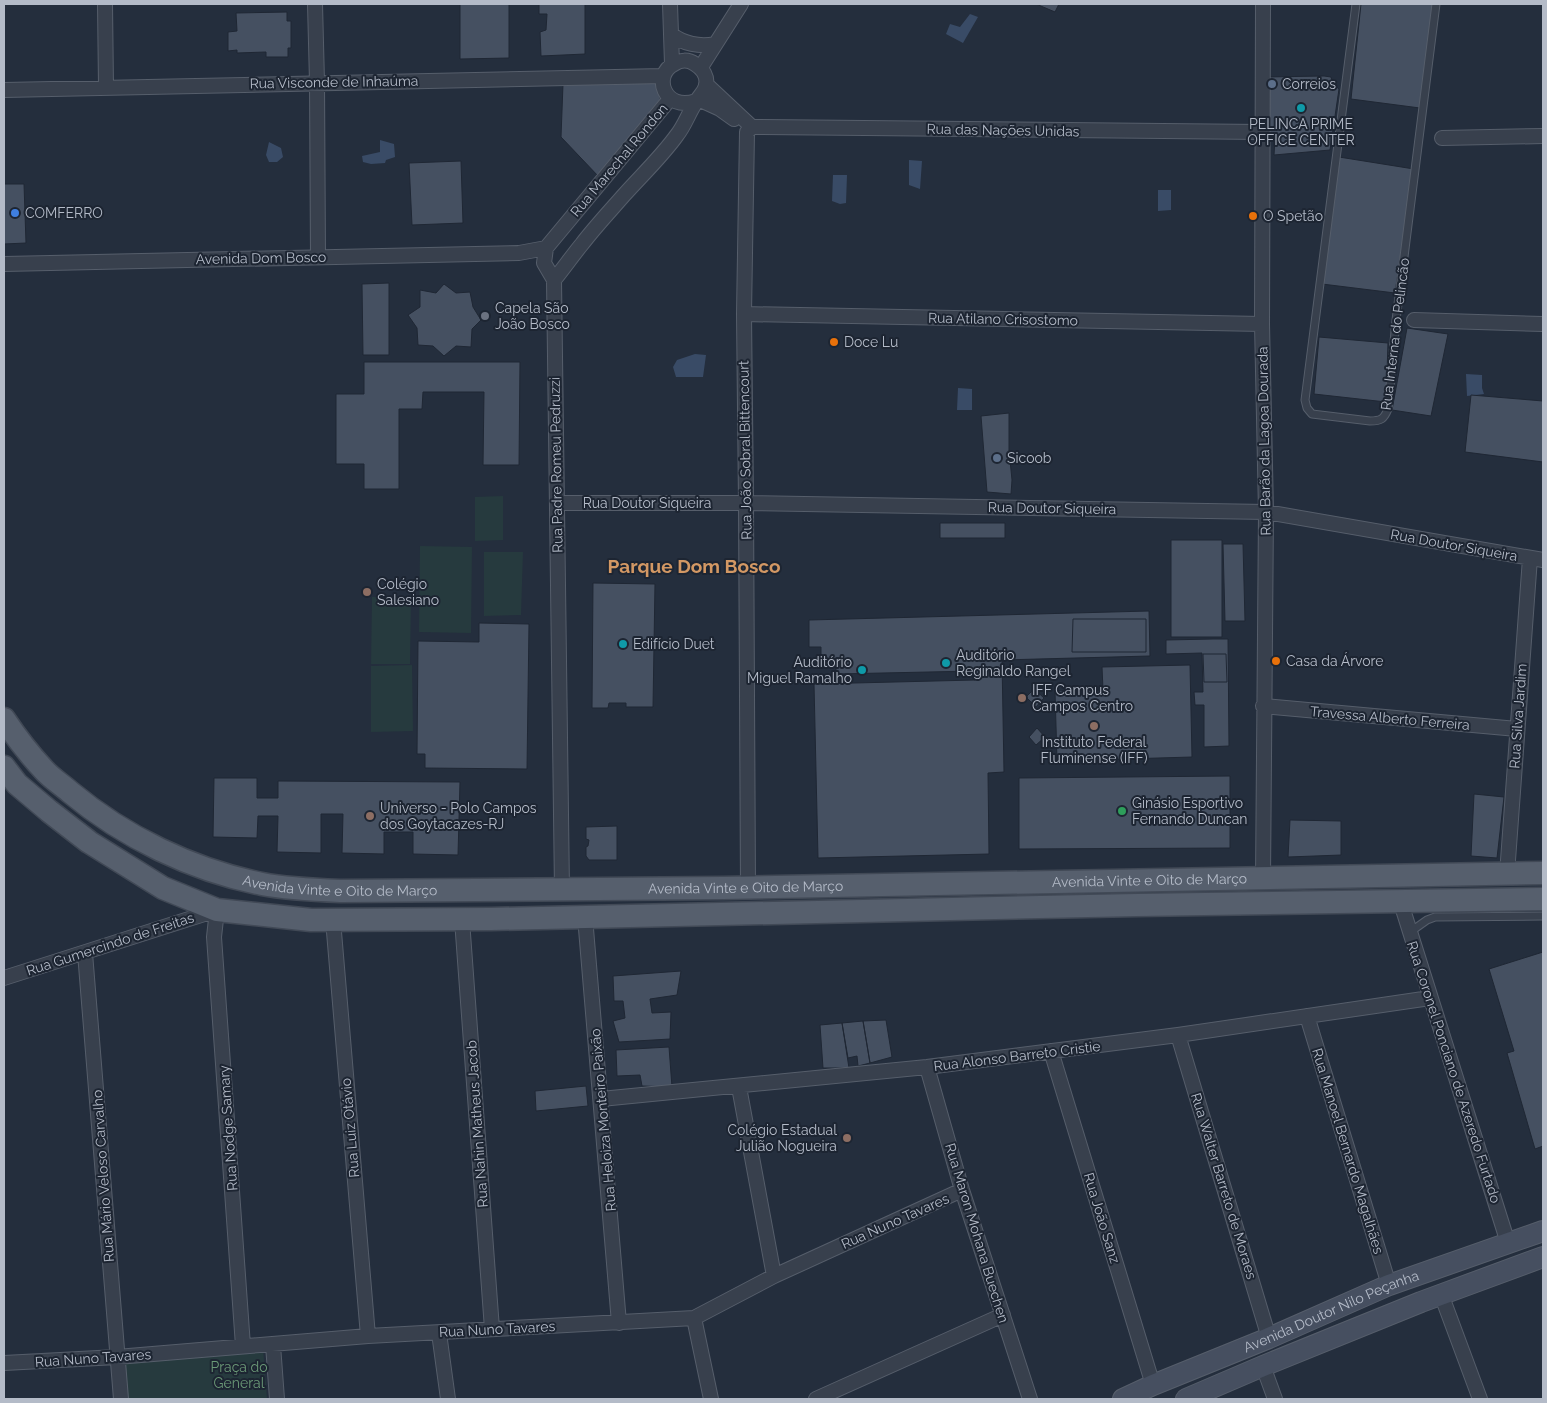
<svg xmlns="http://www.w3.org/2000/svg" width="1547" height="1403" font-family="Raleway,sans-serif">
<style>
.green{fill:#263a3e}
.water{fill:#394b66}
.building{fill:#455061;stroke:#1f2734}
.lines{fill:none;stroke-linecap:round;stroke-linejoin:round}
.lane-casing{stroke:#565e6b;stroke-width:9}
.street-casing{stroke:#565e6b;stroke-width:16}
.secondary-casing{stroke:#565e6b;stroke-width:22}
.primary-casing{stroke:#414956;stroke-width:25}
.lane{stroke:#38404d;stroke-width:7}
.street{stroke:#38404d;stroke-width:14}
.secondary{stroke:#464f60;stroke-width:20}
.primary{stroke:#565f6d;stroke-width:22}
.service-dot{fill:#5c6f8a;stroke:#1d2532;stroke-width:2}
.culture-dot{fill:#0f9aa8;stroke:#1d2532;stroke-width:2}
.shop-dot{fill:#3f7fe0;stroke:#1d2532;stroke-width:2}
.food-dot{fill:#e8710a;stroke:#1d2532;stroke-width:2}
.worship-dot{fill:#6b7280;stroke:#1d2532;stroke-width:2}
.education-dot{fill:#8d6e63;stroke:#1d2532;stroke-width:2}
.leisure-dot{fill:#2e9e5b;stroke:#1d2532;stroke-width:2}
.labels{text-anchor:middle;stroke-width:4;stroke-linejoin:round;paint-order:stroke}
.street-label{font-size:14px;fill:#b4bbc8;stroke:#1d2532}
.poi-label{font-size:14px;fill:#b4bbc8;stroke:#1d2532;text-anchor:start}
.park-label{font-size:14px;fill:#6b9977;stroke:#1d2532}
.district-label{font-size:19px;font-weight:bold;fill:#d39864;stroke:#1d2532}
</style>
<rect width="100%" height="100%" fill="#242e3d"/>
<path class="green" d="M 503,496 L 503,540 L 475,541 L 475,497 Z
M 420,546 L 472,547 L 471,633 L 419,632 Z
M 484,552 L 523,552 L 521,615 L 484,616 Z
M 372,597 L 411,597 L 410,664 L 371,664 Z
M 412,665 L 413,731 L 371,732 L 371,666 Z
M 263,1348 L 267,1399 L 127,1399 L 123,1361 Z"/>
<path class="water" d="M 970,14 L 978,17 L 963,43 L 946,34 L 950,24 L 960,27 Z
M 380,140 L 394,144 L 395,157 L 386,160 L 385,163 L 371,164 L 363,162 L 362,156 L 380,152 Z
M 269,142 L 281,148 L 283,157 L 277,162 L 269,162 L 266,155 Z
M 909,160 L 922,161 L 920,189 L 909,185 Z
M 833,175 L 847,175 L 846,203 L 840,204 L 832,201 Z
M 1158,190 L 1171,190 L 1171,210 L 1158,211 Z
M 695,354 L 706,355 L 703,377 L 676,377 L 673,367 L 677,360 Z
M 1466,374 L 1482,375 L 1482,388 L 1484,394 L 1467,396 Z
M 958,388 L 972,389 L 972,410 L 957,410 Z"/>
<path class="building" d="M 460,4 L 509,4 L 509,58 L 460,59 Z
M 539,4 L 585,4 L 585,54 L 541,56 L 540,32 L 546,30 L 547,14 L 539,14 Z
M 1036,4 L 1059,4 L 1055,12 Z
M 1361,4 L 1433,4 L 1420,108 L 1351,99 Z
M 287,12 L 287,21 L 291,21 L 291,48 L 288,48 L 288,57 L 266,57 L 266,52 L 237,53 L 237,50 L 228,51 L 228,32 L 237,31 L 236,13 Z
M 1324,76 L 1331,77 L 1333,84 L 1339,89 L 1330,150 L 1274,155 L 1275,139 L 1265,128 L 1266,77 Z
M 659,83 L 661,107 L 599,177 L 561,137 L 563,84 Z
M 1339,157 L 1414,169 L 1395,293 L 1322,284 Z
M 461,161 L 463,223 L 412,225 L 409,163 Z
M 4,184 L 24,184 L 26,243 L 4,244 Z
M 389,283 L 389,355 L 363,355 L 362,284 Z
M 444,284 L 456,293 L 470,292 L 473,307 L 481,320 L 472,329 L 471,347 L 456,346 L 444,356 L 433,346 L 418,345 L 417,328 L 408,315 L 420,307 L 420,290 L 436,293 Z
M 1407,328 L 1448,334 L 1431,416 L 1392,410 Z
M 1319,337 L 1388,343 L 1386,402 L 1314,394 Z
M 364,362 L 520,362 L 519,465 L 483,465 L 484,392 L 423,392 L 422,409 L 399,409 L 399,489 L 364,489 L 364,464 L 336,464 L 336,394 L 364,394 Z
M 1471,395 L 1543,401 L 1543,462 L 1465,452 Z
M 1009,413 L 1009,450 L 1012,480 L 1011,494 L 987,492 L 981,416 Z
M 940,523 L 1005,523 L 1005,538 L 940,538 Z
M 1171,540 L 1222,540 L 1222,637 L 1171,637 Z
M 1223,544 L 1243,544 L 1245,621 L 1225,621 Z
M 593,583 L 655,584 L 653,707 L 626,707 L 626,703 L 609,703 L 608,708 L 592,708 Z
M 1149,611 L 1150,656 L 1002,660 L 1004,772 L 988,773 L 989,854 L 818,858 L 814,684 L 975,680 L 975,671 L 836,674 L 836,661 L 821,661 L 821,647 L 809,647 L 809,620 Z
M 1073,619 L 1146,619 L 1146,652 L 1072,652 Z
M 479,623 L 529,624 L 527,769 L 425,768 L 425,754 L 417,754 L 418,641 L 479,642 Z
M 1213,639 L 1228,639 L 1229,746 L 1204,747 L 1204,705 L 1195,705 L 1194,692 L 1203,692 L 1202,653 L 1166,654 L 1166,640 Z
M 1203,654 L 1226,654 L 1227,682 L 1204,682 Z
M 1190,665 L 1192,757 L 1057,761 L 1055,691 L 1103,690 L 1102,667 Z
M 1034,689 L 1044,698 L 1036,707 L 1026,697 Z
M 1037,728 L 1045,737 L 1036,745 L 1029,737 Z
M 1230,776 L 1230,848 L 1019,849 L 1019,778 Z
M 214,778 L 257,778 L 257,798 L 278,798 L 278,781 L 460,782 L 458,855 L 413,854 L 413,832 L 384,832 L 384,854 L 342,853 L 343,814 L 321,814 L 321,853 L 277,852 L 278,816 L 258,816 L 257,838 L 213,837 Z
M 1474,794 L 1504,797 L 1497,858 L 1471,856 Z
M 1290,820 L 1341,821 L 1341,855 L 1288,857 Z
M 617,826 L 617,860 L 589,860 L 586,856 L 586,847 L 588,846 L 589,840 L 586,839 L 586,827 Z
M 1543,952 L 1543,1146 L 1535,1149 L 1507,1053 L 1514,1051 L 1489,969 Z
M 681,971 L 677,995 L 650,999 L 652,1013 L 671,1012 L 670,1039 L 619,1042 L 613,1021 L 625,1018 L 623,1001 L 614,1001 L 613,976 Z
M 886,1020 L 892,1057 L 870,1063 L 863,1021 Z
M 863,1021 L 870,1063 L 858,1066 L 857,1056 L 848,1058 L 842,1023 Z
M 842,1023 L 849,1068 L 823,1068 L 820,1025 Z
M 669,1047 L 672,1087 L 642,1086 L 640,1075 L 617,1076 L 616,1050 Z
M 586,1086 L 588,1106 L 536,1111 L 535,1091 Z"/>
<g class="lines">
<g class="lane-casing">
<path id="lane" d="M 1356,4 L 1305,400 L 1307,408 L 1312,414 L 1370,421 C 1381,421 1384,419 1388,409 L 1396,320 L 1436,4
M 1410,932 L 1427,920 L 1435,917 L 1543,916"/>
</g>
<g class="street-casing">
<path id="street" d="M 105,4 L 106,87
M 315,4 L 317,82 L 318,257
M 670,4 L 672,64
M 671,34 C 683,44 700,47 715,44
M 701,67 L 741,4
M 706,84 L 752,127
M 4,90 L 663,76
M 698,99 L 720,109 L 734,119
M 747,132 L 744,314 L 746,503 L 748,887
M 747,132 L 752,127 L 1261,132
M 1442,138 L 1543,136
M 4,264 L 519,253 L 546,248
M 554,280 L 544,263 L 546,248 L 670,99
M 744,314 L 1262,324
M 1414,320 L 1543,324
M 557,503 L 746,503 L 1266,512 L 1543,560
M 1263,706 L 1517,729
M 1507,874 L 1530,558
M 1263,879 L 1266,512 L 1262,324 L 1263,4
M 562,890 L 554,280 C 564,268 572,256 582,244 C 595,227 610,211 624,195 C 642,175 662,156 677,135 C 685,125 689,112 696,102 C 699,96 704,93 706,86 C 708,77 703,69 695,64 C 688,59 680,60 674,64 C 652,75 664,112 696,101
M 1400,900 L 1508,1243
M 585,917 L 619,1323
M 333,920 L 368,1336
M 462,920 L 492,1329
M 85,953 L 121,1399
M 4,978 L 217,910 L 214,937 L 243,1346
M 1307,1016 L 1389,1285
M 1178,1035 L 1269,1338
M 1051,1051 L 1153,1385
M 927,1067 L 962,1190 L 1030,1399
M 739,1087 L 774,1276
M 601,1099 L 927,1067 L 1178,1035 L 1430,998
M 1441,1294 L 1480,1399
M 694,1318 L 711,1399
M 439,1333 L 448,1399
M 273,1345 L 277,1399
M 4,1363 L 117,1357 L 368,1336 L 694,1318 L 774,1276 L 962,1190
M 1263,1366 L 1275,1399
M 816,1399 L 1003,1315"/>
</g>
<g class="secondary-casing">
<g id="secondary">
<path id="s1" d="M 1123,1399 L 1153,1385 L 1269,1338 L 1389,1285 L 1543,1231"/>
<path d="M 1186,1399 L 1263,1366 L 1421,1302 L 1543,1257"/>
</g>
</g>
<g class="primary-casing">
<g id="primary">
<path id="s2" d="M 4,719 C 16,737 29,754 44,770 C 51,778 61,784 70,792 C 124,837 192,870 262,884 C 288,889 315,890 341,891 L 723,888 L 1543,873"/>
<path d="M 4,767 L 17,784 L 49,811 L 89,842 L 163,888 L 217,910 L 311,920 L 491,919 L 1137,905 L 1543,899"/>
</g>
</g>
<use href="#lane" class="lane"/>
<use href="#street" class="street"/>
<use href="#secondary" class="secondary"/>
<use href="#primary" class="primary"/>
</g>
<g class="service-dot">
<circle cx="1272" cy="84" r="5"/>
<circle cx="997" cy="458" r="5"/>
</g>
<g class="culture-dot">
<circle cx="1301" cy="108" r="5"/>
<circle cx="623" cy="644" r="5"/>
<circle cx="946" cy="663" r="5"/>
<circle cx="862" cy="670" r="5"/>
</g>
<circle class="shop-dot" cx="15" cy="213" r="5"/>
<g class="food-dot">
<circle cx="1253" cy="216" r="5"/>
<circle cx="834" cy="342" r="5"/>
<circle cx="1276" cy="661" r="5"/>
</g>
<circle class="worship-dot" cx="485" cy="316" r="5"/>
<g class="education-dot">
<circle cx="367" cy="592" r="5"/>
<circle cx="1022" cy="698" r="5"/>
<circle cx="1094" cy="726" r="5"/>
<circle cx="370" cy="816" r="5"/>
<circle cx="847" cy="1138" r="5"/>
</g>
<circle class="leisure-dot" cx="1122" cy="811" r="5"/>
<g class="labels">
<g class="street-label">
<text transform="translate(334 82) rotate(-1)" y="5">Rua Visconde de Inhaúma</text>
<text transform="translate(1003 130) rotate(1)" y="5">Rua das Nações Unidas</text>
<text transform="translate(619 160) rotate(-50)" y="5">Rua Marechal Rondon</text>
<text transform="translate(261 258) rotate(-1)" y="5">Avenida Dom Bosco</text>
<text transform="translate(1003 319) rotate(1)" y="5">Rua Atilano Crisostomo</text>
<text transform="translate(1395 334) rotate(-83)" y="5">Rua Interna do Pelincão</text>
<text transform="translate(1264 441) rotate(-91)" y="5">Rua Barão da Lagoa Dourada</text>
<text transform="translate(745 450) rotate(-91)" y="5">Rua João Sobral Bittencourt</text>
<text transform="translate(556 465) rotate(-91)" y="5">Rua Padre Romeu Pedruzzi</text>
<text x="647" y="508">Rua Doutor Siqueira</text>
<text transform="translate(1052 508) rotate(1)" y="5">Rua Doutor Siqueira</text>
<text transform="translate(1454 545) rotate(10)" y="5">Rua Doutor Siqueira</text>
<text transform="translate(1518 716) rotate(-86)" y="5">Rua Silva Jardim</text>
<text transform="translate(1390 718) rotate(5)" y="5">Travessa Alberto Ferreira</text>
<text dy="5" stroke="none"><textPath href="#s2" startOffset="1202">Avenida Vinte e Oito de Março</textPath></text>
<text dy="5" stroke="none"><textPath href="#s2" startOffset="392">Avenida Vinte e Oito de Março</textPath></text>
<text dy="5" stroke="none"><textPath href="#s2" startOffset="798">Avenida Vinte e Oito de Março</textPath></text>
<text transform="translate(110 944) rotate(-18)" y="5">Rua Gumercindo de Freitas</text>
<text transform="translate(1017 1056) rotate(-7)" y="5">Rua Alonso Barreto Cristie</text>
<text transform="translate(1454 1072) rotate(72)" y="5">Rua Coronel Ponciano de Azeredo Furtado</text>
<text transform="translate(603 1120) rotate(-95)" y="5">Rua Heloiza Monteiro Paixão</text>
<text transform="translate(477 1124) rotate(-94)" y="5">Rua Nahin Matheus Jacob</text>
<text transform="translate(228 1128) rotate(-94)" y="5">Rua Nodge Samary</text>
<text transform="translate(350 1128) rotate(-95)" y="5">Rua Luiz Otávio</text>
<text transform="translate(1348 1151) rotate(73)" y="5">Rua Manoel Bernardo Magalhães</text>
<text transform="translate(103 1176) rotate(-94)" y="5">Rua Mário Veloso Carvalho</text>
<text transform="translate(1224 1186) rotate(73)" y="5">Rua Walter Barreto de Moraes</text>
<text transform="translate(1102 1218) rotate(73)" y="5">Rua João Sanz</text>
<text transform="translate(895 1221) rotate(-24)" y="5">Rua Nuno Tavares</text>
<text transform="translate(977 1233) rotate(73)" y="5">Rua Maron Mohana Buechen</text>
<text dy="5" stroke="none"><textPath href="#s1" startOffset="226">Avenida Doutor Nilo Peçanha</textPath></text>
<text transform="translate(497 1329) rotate(-3)" y="5">Rua Nuno Tavares</text>
<text transform="translate(93 1358) rotate(-4)" y="5">Rua Nuno Tavares</text>
</g>
<g class="poi-label">
<text x="1282" y="89">Correios</text>
<text x="1301" y="129" text-anchor="middle">PELINCA PRIME<tspan x="1301" dy="16">OFFICE CENTER</tspan></text>
<text x="25" y="218">COMFERRO</text>
<text x="1263" y="221">O Spetão</text>
<text x="495" y="313">Capela São<tspan x="495" dy="16">João Bosco</tspan></text>
<text x="844" y="347">Doce Lu</text>
<text x="1007" y="463">Sicoob</text>
<text x="377" y="589">Colégio<tspan x="377" dy="16">Salesiano</tspan></text>
<text x="633" y="649">Edifício Duet</text>
<text x="956" y="660">Auditório<tspan x="956" dy="16">Reginaldo Rangel</tspan></text>
<text x="1286" y="666">Casa da Árvore</text>
<text x="852" y="667" text-anchor="end">Auditório<tspan x="852" dy="16">Miguel Ramalho</tspan></text>
<text x="1032" y="695">IFF Campus<tspan x="1032" dy="16">Campos Centro</tspan></text>
<text x="1094" y="747" text-anchor="middle">Instituto Federal<tspan x="1094" dy="16">Fluminense (IFF)</tspan></text>
<text x="1132" y="808">Ginásio Esportivo<tspan x="1132" dy="16">Fernando Duncan</tspan></text>
<text x="380" y="813">Universo - Polo Campos<tspan x="380" dy="16">dos Goytacazes-RJ</tspan></text>
<text x="837" y="1135" text-anchor="end">Colégio Estadual<tspan x="837" dy="16">Julião Nogueira</tspan></text>
</g>
<g class="park-label">
<text x="239" y="1372">Praça do<tspan x="239" dy="16">General</tspan></text>
</g>
<g class="district-label">
<text x="694" y="573">Parque Dom Bosco</text>
</g>
</g>
<rect width="1547" height="1403" fill="none" stroke="#b4bbc8" stroke-width="10"/>
</svg>
